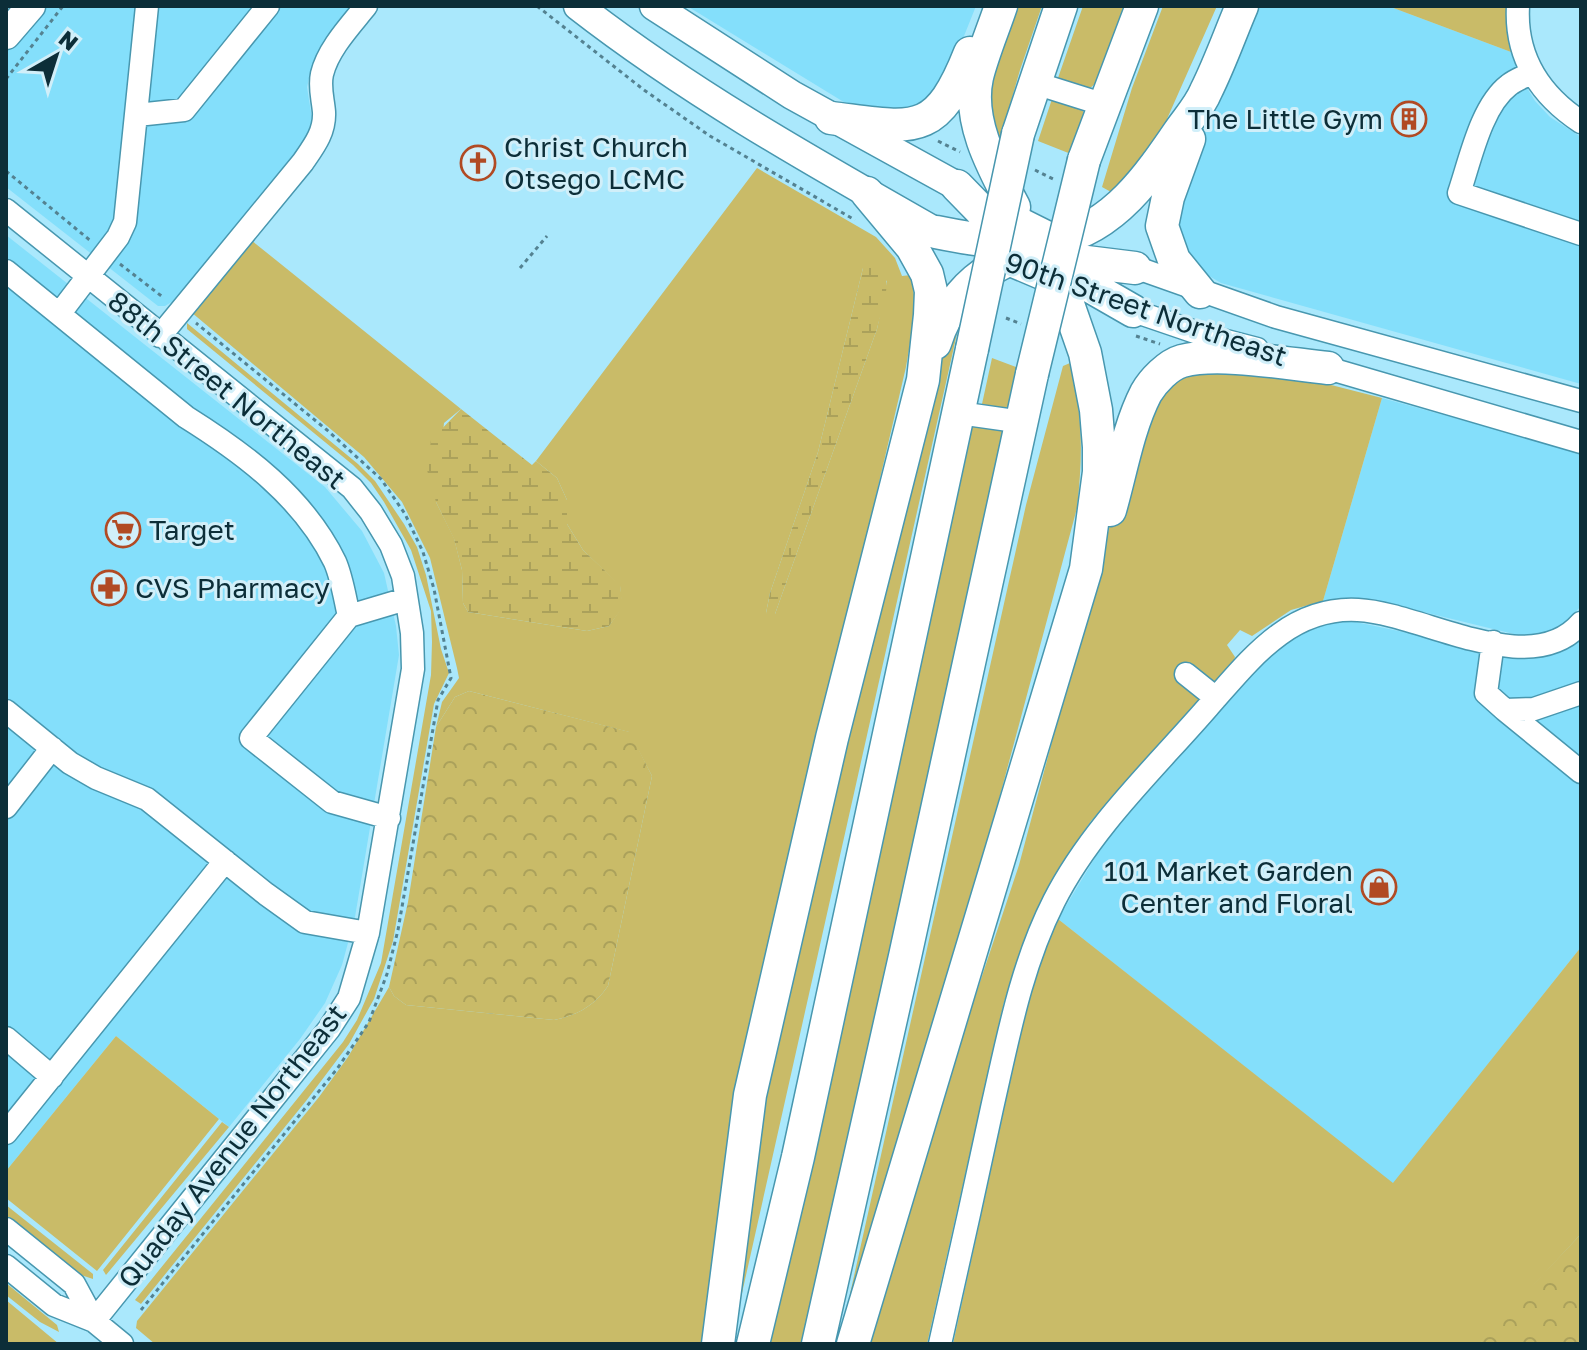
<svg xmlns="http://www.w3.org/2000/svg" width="1587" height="1350" font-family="'Golos Text',sans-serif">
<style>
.built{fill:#84dffb}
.grass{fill:#c9bb68;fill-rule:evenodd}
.forest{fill:url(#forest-crowns)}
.wetland{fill:url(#wetland-marsh)}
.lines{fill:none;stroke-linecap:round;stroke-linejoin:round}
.minor-casing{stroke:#4897af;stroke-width:25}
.major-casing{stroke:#4897af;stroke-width:31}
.highway-casing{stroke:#4897af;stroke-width:35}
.path{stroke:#548291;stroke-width:3;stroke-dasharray:4 4;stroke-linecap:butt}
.minor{stroke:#fff;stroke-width:22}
.major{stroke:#fff;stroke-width:28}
.highway{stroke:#fff;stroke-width:32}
.highway-bridge-casing{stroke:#4897af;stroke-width:35;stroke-linecap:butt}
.highway-bridge{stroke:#fff;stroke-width:32}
.labels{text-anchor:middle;stroke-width:6;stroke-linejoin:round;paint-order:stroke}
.poi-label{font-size:28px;fill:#0c2e38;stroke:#d1eff9;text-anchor:start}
.street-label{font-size:28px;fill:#0c2e38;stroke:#d1eff9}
</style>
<defs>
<pattern id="forest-crowns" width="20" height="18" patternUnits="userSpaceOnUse" patternTransform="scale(2)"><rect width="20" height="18" fill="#c9bb68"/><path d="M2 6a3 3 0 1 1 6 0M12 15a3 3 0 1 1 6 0" fill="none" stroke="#aba15b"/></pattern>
<pattern id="wetland-marsh" width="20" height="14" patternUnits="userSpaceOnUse" patternTransform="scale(2)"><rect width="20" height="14" fill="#c9bb68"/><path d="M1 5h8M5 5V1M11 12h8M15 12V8" fill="none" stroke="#aba15b"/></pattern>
</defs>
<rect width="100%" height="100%" fill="#aae8fc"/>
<path class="built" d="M 43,6 L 354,6 L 326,41 L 311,70 L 307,87 L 313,125 L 305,140 L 175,300 L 165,306 L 158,306 L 6,187 L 6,49 Z
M 687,6 L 976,6 L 944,86 L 915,109 L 887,113 L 847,104 Z
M 1254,6 L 1388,6 L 1511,52 L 1521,78 L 1535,101 L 1550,117 L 1581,137 L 1581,384 L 1221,283 L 1194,267 L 1170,213 Z
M 6,235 L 325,487 L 362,531 L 384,573 L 396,626 L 399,655 L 355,917 L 342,965 L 325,1003 L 300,1039 L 229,1127 L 116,1036 L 6,1171 Z
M 1382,398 L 1581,453 L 1581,606 L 1558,631 L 1542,636 L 1522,636 L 1374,600 L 1353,598 L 1323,601 Z
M 1351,621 L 1527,658 L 1549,656 L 1570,648 L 1581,639 L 1581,947 L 1393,1184 L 1058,919 L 1105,841 L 1252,674 L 1275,651 L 1300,634 L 1325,624 Z"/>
<path class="grass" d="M 1007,6 L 1042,6 L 1020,70 L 998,146 L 982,82 Z
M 1083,6 L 1124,6 L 1096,83 L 1089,89 L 1058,78 Z
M 1163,6 L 1217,6 L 1159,137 L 1143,162 L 1111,192 L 1102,187 L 1132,88 Z
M 1388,6 L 1506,6 L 1511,52 Z
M 1052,99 L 1083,111 L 1085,116 L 1076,156 L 1038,141 Z
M 757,168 L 876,237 L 895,258 L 902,276 L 911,275 L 916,308 L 906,367 L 784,890 L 710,1344 L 155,1344 L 136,1328 L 137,1321 L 319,1097 L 348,1057 L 389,987 L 394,996 L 406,1005 L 554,1020 C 578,1015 594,1006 608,986 L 652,776 L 629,732 L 469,691 L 455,697 L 436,727 L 442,702 L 459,678 L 457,668 L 430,558 L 402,502 L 364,457 L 191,312 L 251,240 L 461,409 L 444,423 L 436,502 L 454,538 L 462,570 L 463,603 L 468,612 L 587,631 L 609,626 L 622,607 L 620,586 L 583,550 L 567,524 L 567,500 L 557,478 L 536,461 ZM 863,268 L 887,281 L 877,329 L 775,614 L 766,613 L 770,593 L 818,452 Z
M 960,320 L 738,1311 L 730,1311 L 743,1192 L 934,362 Z
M 187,323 L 358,464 L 375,481 L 404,524 L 417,547 L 426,575 L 441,649 L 449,673 L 434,704 L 393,941 L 374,999 L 349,1044 L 306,1101 L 141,1304 L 135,1300 L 343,1042 L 357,1020 L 381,963 L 431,675 L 432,642 L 431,611 L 411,550 L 384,502 L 371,483 L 353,465 L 187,329 Z
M 992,358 L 1019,368 L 1012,403 L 1003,410 L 982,404 Z
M 1070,363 C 1083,414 1083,455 1077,508 L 972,900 L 858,1296 L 850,1294 L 1026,505 L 1063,366 Z
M 1189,371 L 1300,377 L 1382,398 L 1323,601 L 1291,610 L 1252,636 L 1240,630 L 1227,645 L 1235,657 L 1233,662 L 1091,821 L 1061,865 L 1042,900 L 1020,952 L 1004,1002 L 927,1344 L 865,1344 L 925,1147 L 1019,865 L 1125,469 L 1148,404 Z
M 977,424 L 1003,429 L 1005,435 L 804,1344 L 768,1344 L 971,429 Z
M 1058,919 L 1393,1183 L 1581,947 L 1581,1234 L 1479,1344 L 953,1344 L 1022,1027 L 1039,966 Z
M 116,1036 L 219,1119 L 97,1271 L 6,1198 L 6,1171 Z
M 222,1122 L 229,1127 L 106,1275 L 103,1270 Z
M 6,1205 L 93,1274 L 93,1279 L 81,1275 L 6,1215 Z
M 6,1283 L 57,1325 L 59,1332 L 40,1322 L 6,1295 Z
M 6,1300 L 59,1344 L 6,1344 Z"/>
<path class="forest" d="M 469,691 L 630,732 L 652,776 L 608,986 C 594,1006 578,1015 554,1020 L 406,1005 L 394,996 L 389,987 L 408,902 L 436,727 L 455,697 Z
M 1581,1234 L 1581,1344 L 1479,1344 L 1491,1329 Z"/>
<path class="wetland" d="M 874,261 C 898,271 881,310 877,329 L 775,614 L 770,616 L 766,613 L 770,593 L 818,452 L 863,268 L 867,262 Z
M 461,409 L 532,465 L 536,461 L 557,478 L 567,500 L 567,524 L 583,550 L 620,585 L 623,607 L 609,626 L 587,631 L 468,612 L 463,603 L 462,570 L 454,539 L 436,502 L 427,470 L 431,440 Z"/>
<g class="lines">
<g class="minor-casing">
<path id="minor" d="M 1518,6 C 1515,57 1540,95 1581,122
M 1531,73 C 1524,77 1515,80 1509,85 C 1481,106 1470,161 1459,193 L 1581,234
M 1035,83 L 1105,105
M 137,115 L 184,110 L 268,6
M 995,206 L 1061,239
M 6,210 L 352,488 L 371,512 L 391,545 L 403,576 L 412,633 L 413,669 L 368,933 L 349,998 L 329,1029 L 94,1321 L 122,1344
M 991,257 L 1055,284
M 1123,263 L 1276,317 L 1581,401
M 6,271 L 186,417 C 245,454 304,498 335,562 C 342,578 345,599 349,616
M 1122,307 L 1207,336 L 1257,349
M 60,313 L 118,237 L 125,222 L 147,6
M 160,336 L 303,162 C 314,146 325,132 324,112 C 323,99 319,87 322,74 C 328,49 350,26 366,6
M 1317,365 L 1581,442
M 959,413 L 1022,422
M 1493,642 L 1486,693 L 1505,710 L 1534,709 L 1581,693
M 1186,674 L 1216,698
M 1505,710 L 1581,772
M 6,711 L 70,763 L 96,778 L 147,799 L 266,894 L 305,922 L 368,933
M 6,807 L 52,748
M 389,818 L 332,802 L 251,738 L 349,616 L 406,599
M 6,1038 L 52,1077
M 6,1133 L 225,861
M 6,1229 L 74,1284 L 94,1321
M 6,1266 L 54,1305 L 94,1321
M 940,1344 C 958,1265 975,1187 992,1108 C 1008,1038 1021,966 1054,901 C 1091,828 1155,768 1208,707 C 1249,661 1289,606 1358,610 C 1422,613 1530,682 1581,623"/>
</g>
<g class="major-casing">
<path id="major" d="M 578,6 C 690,93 813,162 936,232
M 654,6 L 792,95 L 957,186
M 6,35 L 31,6"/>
</g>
<g class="highway-casing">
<path id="highway" d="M 1001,6 C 993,30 983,53 977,77 C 967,122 994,169 1014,207
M 831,118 C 914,128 936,139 970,53
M 1018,134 L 1061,6
M 1189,139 L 1168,197 L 1162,226 L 1174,260 L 1200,292
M 1084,160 L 1142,6
M 936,232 C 975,240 1018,247 1058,239 C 1114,227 1149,176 1179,132 C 1188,119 1200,106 1206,91 C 1220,63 1230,34 1242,6
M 1049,253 L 1093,288 L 1133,311
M 1054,258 L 1135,268
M 935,343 C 946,307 970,278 1004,262
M 1110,510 C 1121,472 1128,428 1146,393 C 1153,381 1168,365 1182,361 C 1219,351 1288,364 1328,368
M 718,1344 L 750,1095 L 832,738 L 923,380 L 930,315 L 931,291 L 927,274 L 912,247 L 867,193
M 753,1344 L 798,1157 L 972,349
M 818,1344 C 891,1021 963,698 1032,374
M 853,1344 L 1086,569 L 1099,472 L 1099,447 L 1096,410 L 1085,353 L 1062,287 L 1048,270 L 997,227 L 957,186"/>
</g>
<path class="path" d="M 537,6 L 644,90 L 710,136 L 855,220
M 6,79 L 63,6
M 938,141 L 960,152
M 1035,170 L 1053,179
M 6,171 L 92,242
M 120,264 L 164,298
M 520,268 L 547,236
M 1006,318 L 1021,324
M 1136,336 L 1160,344
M 141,1310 L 337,1069 L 369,1022 L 387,974 L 398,930 L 438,700 L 451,678 L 434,589 L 423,552 L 405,514 L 381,479 L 327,430 L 196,323"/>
<use href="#minor" class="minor"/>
<use href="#major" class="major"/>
<use href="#highway" class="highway"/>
<g class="highway-bridge-casing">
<path id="highway-bridge" d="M 972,349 L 1018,134
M 1032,374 L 1084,160"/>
</g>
<use href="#highway-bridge" class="highway-bridge"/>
</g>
<defs>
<g id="building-ring" transform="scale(1.8)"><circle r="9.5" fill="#d1eff9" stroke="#b14a23" stroke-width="1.5"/><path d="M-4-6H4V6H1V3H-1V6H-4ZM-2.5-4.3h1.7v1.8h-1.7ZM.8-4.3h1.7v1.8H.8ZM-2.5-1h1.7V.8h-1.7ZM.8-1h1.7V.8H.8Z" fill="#b14a23"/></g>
<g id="church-ring" transform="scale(1.8)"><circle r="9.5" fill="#d1eff9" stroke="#b14a23" stroke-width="1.5"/><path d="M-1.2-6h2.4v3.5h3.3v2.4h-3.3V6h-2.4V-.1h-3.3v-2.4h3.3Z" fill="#b14a23"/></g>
<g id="supermarket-ring" transform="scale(1.8)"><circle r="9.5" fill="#d1eff9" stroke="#b14a23" stroke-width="1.5"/><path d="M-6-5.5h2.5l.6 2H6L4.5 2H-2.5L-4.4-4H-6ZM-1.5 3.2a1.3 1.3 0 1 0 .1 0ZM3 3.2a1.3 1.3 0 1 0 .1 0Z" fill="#b14a23"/></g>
<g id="pharmacy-ring" transform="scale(1.8)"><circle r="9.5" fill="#d1eff9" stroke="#b14a23" stroke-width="1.5"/><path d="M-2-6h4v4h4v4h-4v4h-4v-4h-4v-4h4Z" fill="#b14a23"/></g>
<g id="shop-ring" transform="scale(1.8)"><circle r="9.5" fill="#d1eff9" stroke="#b14a23" stroke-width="1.5"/><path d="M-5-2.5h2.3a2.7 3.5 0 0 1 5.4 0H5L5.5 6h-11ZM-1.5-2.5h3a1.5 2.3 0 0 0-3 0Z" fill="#b14a23"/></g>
</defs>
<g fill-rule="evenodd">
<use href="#building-ring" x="1409" y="119"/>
<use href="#church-ring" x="478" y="163"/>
<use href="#supermarket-ring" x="123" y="530"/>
<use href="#pharmacy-ring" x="109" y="588"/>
<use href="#shop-ring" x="1379" y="887"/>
</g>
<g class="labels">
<g class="poi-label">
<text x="1383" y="129" text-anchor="end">The Little Gym</text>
<text x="504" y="157">Christ Church<tspan x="504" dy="32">Otsego LCMC</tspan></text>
<text x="149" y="540">Target</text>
<text x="135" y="598">CVS Pharmacy</text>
<text x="1353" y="881" text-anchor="end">101 Market Garden<tspan x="1353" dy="32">Center and Floral</tspan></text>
</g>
<g class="street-label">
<text transform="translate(1146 309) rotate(19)" y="10">90th Street Northeast</text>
<text transform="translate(227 390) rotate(39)" y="10">88th Street Northeast</text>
<text transform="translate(232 1146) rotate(-52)" y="10">Quaday Avenue Northeast</text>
</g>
</g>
<rect width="1587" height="1350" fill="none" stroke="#0c2e38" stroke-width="16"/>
<g transform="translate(56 56) rotate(39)" stroke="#d1eff9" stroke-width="6" paint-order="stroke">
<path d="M0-6L14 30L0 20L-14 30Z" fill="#0c2e38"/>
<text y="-12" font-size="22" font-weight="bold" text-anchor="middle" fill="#0c2e38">N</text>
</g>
</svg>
